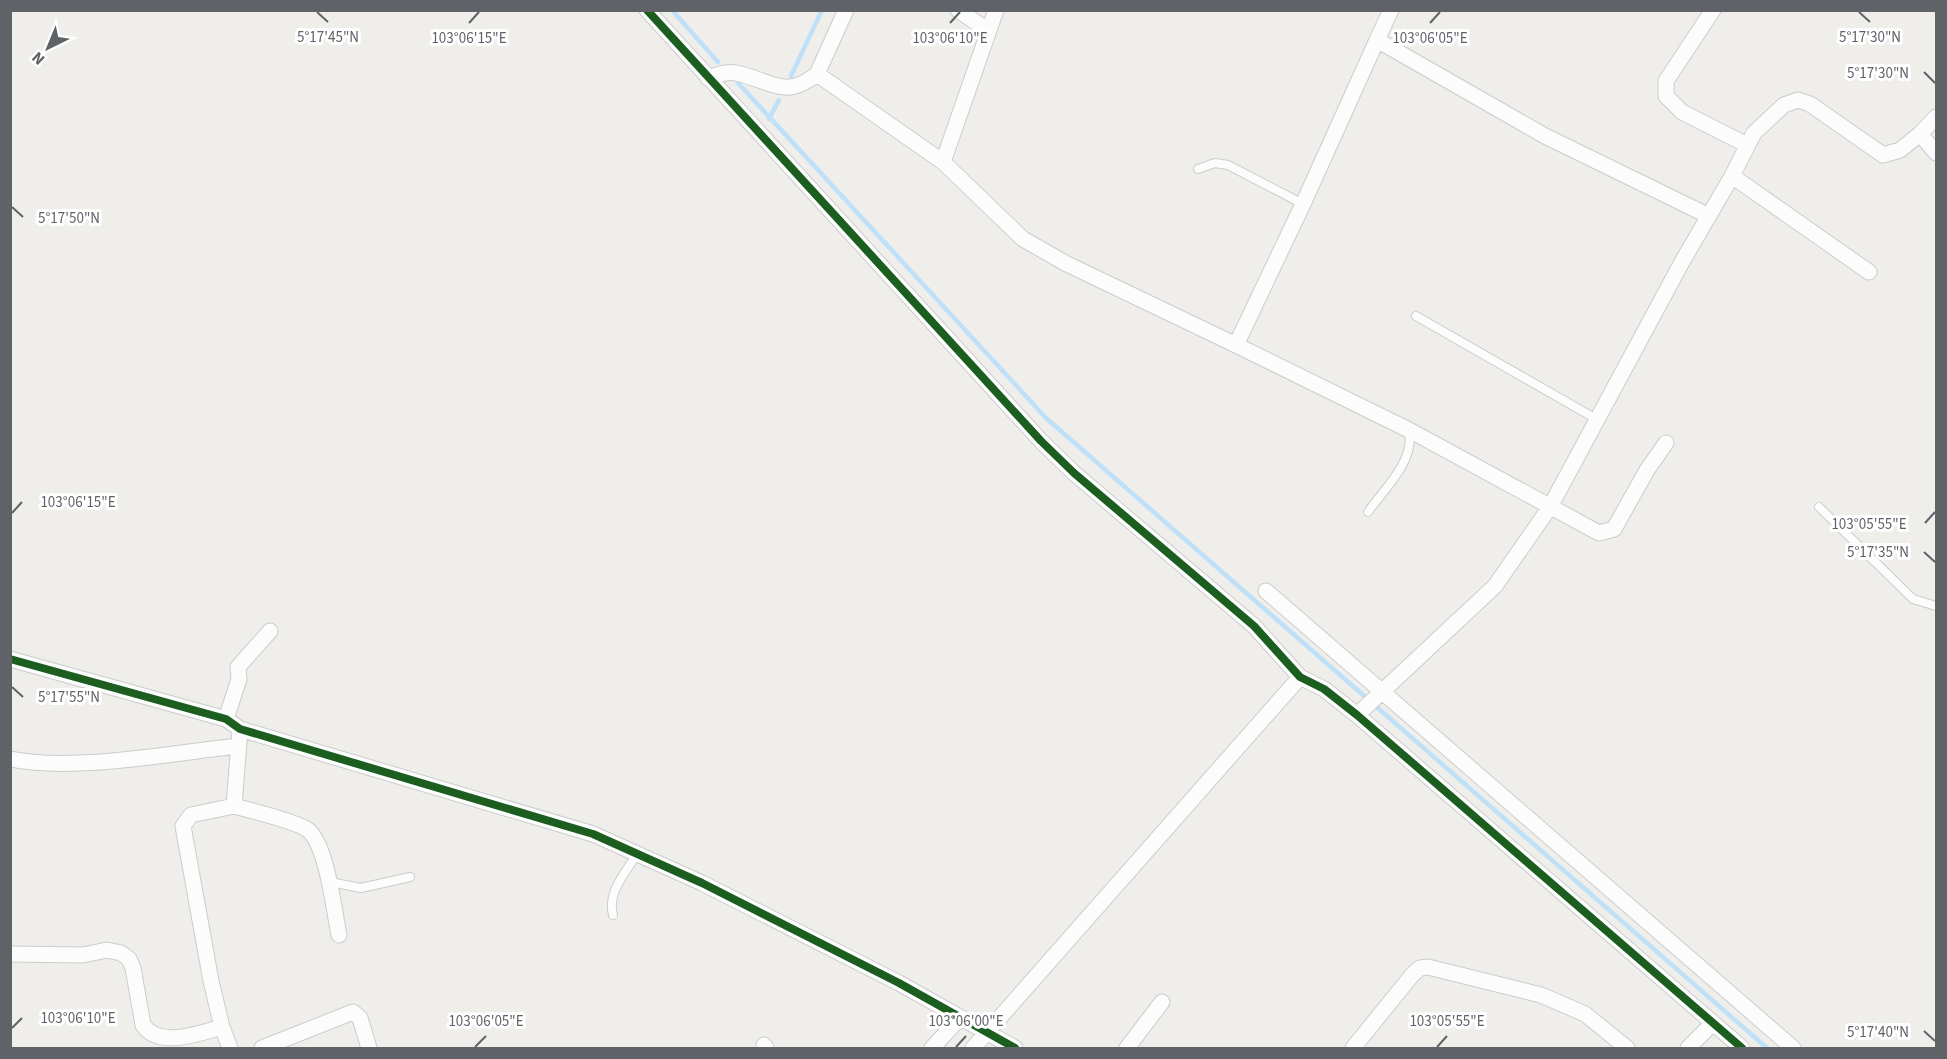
<svg xmlns="http://www.w3.org/2000/svg" width="1947" height="1059" font-family="'Source Sans 3',sans-serif">
<style>
.lines{fill:none;stroke-linecap:round;stroke-linejoin:round}
.stream{stroke:#bfe0f9;stroke-width:4.5}
.lane-casing{stroke:#cbcccc;stroke-width:10}
.street-casing{stroke:#cbcccc;stroke-width:17}
.lane{stroke:#fdfcfc;stroke-width:8}
.street{stroke:#fdfcfc;stroke-width:15}
.cycleway-casing{stroke:#fff;stroke-width:11}
.cycleway{stroke:#1b5e20;stroke-width:8}
.ticks{fill:none;stroke:#5f6368;stroke-width:2}
.ticks-label{font-size:15px;text-anchor:middle;fill:#5f6368;stroke:#fff;stroke-width:6;stroke-linejoin:round;paint-order:stroke}
</style>
<rect width="100%" height="100%" fill="#efeeea"/>
<g class="lines">
<path class="stream" d="M 672,10 L 718,62
M 791,76 L 822,10
M 738,83 L 1046,418 L 1767,1048
M 769,119 L 779,100"/>
<g class="lane-casing">
<path id="lane" d="M 1198,169 L 1215,163 L 1228,165 L 1303,204
M 1416,316 L 1598,420
M 1819,507 L 1913,599 L 1936,606
M 1368,512 C 1384,489 1415,461 1409,432
M 330,882 L 361,888 L 410,877
M 613,915 C 607,892 626,872 637,854"/>
</g>
<g class="street-casing">
<path id="street" d="M 647,10 L 1041,441 L 1074,473 L 1254,626 L 1300,677 L 1324,689 L 1357,715 L 1742,1048
M 958,10 L 987,30
M 1391,10 L 1377,40 L 1545,136 L 1709,216
M 1713,10 L 1666,81 L 1666,96 L 1682,112 L 1747,145
M 817,74 L 943,162 L 1023,239 L 1065,263 L 1236,345 L 1303,204 L 1377,40
M 708,78 C 717,75 727,71 736,73 C 769,79 784,101 817,74 L 846,10
M 1936,117 L 1920,134 L 1936,153
M 943,162 L 996,10
M 1732,176 L 1869,272
M 1236,345 L 1409,430 L 1599,533 L 1614,529 L 1647,470 L 1666,443
M 1266,591 L 1793,1048
M 10,659 L 226,719 L 240,729 L 593,834 L 702,883 L 899,983 L 1015,1048
M 1357,715 L 1495,586 L 1550,507 L 1682,262 L 1732,176 L 1754,133 L 1784,105 L 1798,100 L 1810,104 L 1883,155 L 1900,150 L 1920,134
M 226,719 L 239,679 L 238,667 L 270,631
M 10,759 C 76,772 170,753 238,746
M 234,806 C 249,810 298,822 308,830 C 327,845 334,911 339,935
M 10,954 L 83,955 L 107,950 L 121,953 L 129,959 L 133,968 L 143,1025 C 159,1049 200,1033 222,1027
M 764,1045 L 766,1048
M 230,1048 L 222,1027 L 211,981 L 183,826 L 191,815 L 234,806 L 240,729
M 262,1048 L 353,1012 L 360,1018 L 369,1048
M 932,1048 L 960,1018
M 973,1048 L 1300,677
M 1127,1048 L 1162,1002
M 1353,1048 L 1413,974 L 1420,968 L 1428,967 L 1541,995 L 1585,1014 L 1627,1048
M 1688,1048 L 1713,1023"/>
</g>
<use href="#lane" class="lane"/>
<use href="#street" class="street"/>
<g class="cycleway-casing">
<path id="cycleway" d="M 647,10 L 1041,441 L 1074,473 L 1254,626 L 1300,677 L 1324,689 L 1357,715 L 1742,1048
M 10,659 L 226,719 L 240,729 L 593,834 L 702,883 L 899,983 L 1015,1048"/>
</g>
<use href="#cycleway" class="cycleway"/>
</g>
<path class="ticks" d="M 317,12 L 328,22M 1859,12 L 1870,22M 469,23 L 479,12M 950,23 L 960,12M 1430,23 L 1440,12M 1924,72 L 1935,83M 12,207 L 23,217M 12,513 L 22,502M 1925,523 L 1935,512M 1924,552 L 1935,562M 12,687 L 23,697M 12,1028 L 22,1018M 1924,1031 L 1935,1041M 475,1047 L 486,1036M 956,1047 L 966,1036M 1437,1047 L 1447,1036"/>
<g class="ticks-label">
<text x="1870" y="42">5°17'30"N</text>
<text x="328" y="42">5°17'45"N</text>
<text x="469" y="43">103°06'15"E</text>
<text x="950" y="43">103°06'10"E</text>
<text x="1430" y="43">103°06'05"E</text>
<text x="1878" y="78">5°17'30"N</text>
<text x="69" y="223">5°17'50"N</text>
<text x="78" y="507">103°06'15"E</text>
<text x="1869" y="529">103°05'55"E</text>
<text x="1878" y="557">5°17'35"N</text>
<text x="69" y="702">5°17'55"N</text>
<text x="78" y="1023">103°06'10"E</text>
<text x="486" y="1026">103°06'05"E</text>
<text x="966" y="1026">103°06'00"E</text>
<text x="1447" y="1026">103°05'55"E</text>
<text x="1878" y="1037">5°17'40"N</text>
</g>
<rect width="1947" height="1059" fill="none" stroke="#5f6368" stroke-width="24"/>
<g transform="translate(48 48) rotate(223)" stroke="#ffffff" stroke-width="4.5" paint-order="stroke">
<path d="M0-4.5L10 22L0 15L-10 22Z" fill="#5f6368"/>
<text y="-9" font-size="16" font-weight="bold" text-anchor="middle" fill="#5f6368">N</text>
</g>
</svg>
